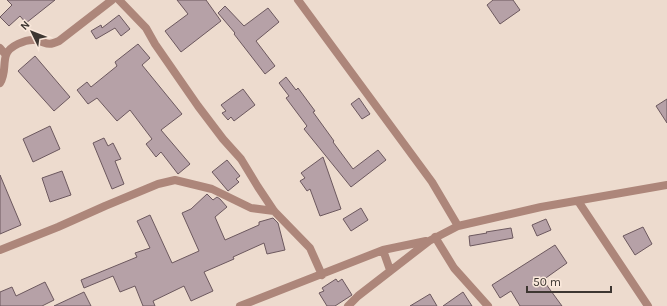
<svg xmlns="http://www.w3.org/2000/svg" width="667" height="306" font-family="Karla,sans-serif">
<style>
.building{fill:#b6a1a7;stroke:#6c585e}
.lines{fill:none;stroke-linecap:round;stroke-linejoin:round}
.street{stroke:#ad867a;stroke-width:8}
</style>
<rect width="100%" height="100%" fill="#eddbce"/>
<path class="building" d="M 7,0 L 55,0 L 26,23 L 20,16 L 9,26 L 0,17 L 12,5 Z
M 177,0 L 206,0 L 221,21 L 181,52 L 165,31 L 188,14 Z
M 493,0 L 513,0 L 520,10 L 500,24 L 487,5 Z
M 225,6 L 244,26 L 268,8 L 279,22 L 256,41 L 275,66 L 265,74 L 234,34 L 235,33 L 218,13 Z
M 119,15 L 130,29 L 121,36 L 115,28 L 96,39 L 91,31 L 101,25 L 102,28 Z
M 138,44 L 150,58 L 142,65 L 182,114 L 161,130 L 190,164 L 178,174 L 161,152 L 156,157 L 146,144 L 152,139 L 130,110 L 117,121 L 97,98 L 88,104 L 77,90 L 87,82 L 91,87 L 117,66 L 115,62 Z
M 35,56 L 70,97 L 54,111 L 18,71 Z
M 286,77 L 296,90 L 298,88 L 315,111 L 313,112 L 334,141 L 333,142 L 353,169 L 378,150 L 386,160 L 351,187 L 304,129 L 307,126 L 286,98 L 289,96 L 279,83 Z
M 243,89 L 255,105 L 234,121 L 231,117 L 228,120 L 222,113 L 226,111 L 221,105 Z
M 359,98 L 370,114 L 362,119 L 351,104 Z
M 667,99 L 667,123 L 656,106 Z
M 50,126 L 60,149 L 33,162 L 23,139 Z
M 104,138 L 108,146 L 113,143 L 121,159 L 115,161 L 124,184 L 112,189 L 93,143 Z
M 323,157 L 341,209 L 320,216 L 310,189 L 307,191 L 300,181 L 305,178 L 301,173 Z
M 227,160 L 240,176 L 236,179 L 239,182 L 228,191 L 212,172 Z
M 62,171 L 71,195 L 50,202 L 42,178 Z
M 0,175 L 21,225 L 0,234 Z
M 207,194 L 213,200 L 217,197 L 220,199 L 227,207 L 215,217 L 225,240 L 259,225 L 259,222 L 273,218 L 278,223 L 285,250 L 267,254 L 264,243 L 233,257 L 234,259 L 204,272 L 213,291 L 191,301 L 184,286 L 153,301 L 155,306 L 143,306 L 135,286 L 120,292 L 113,276 L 84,288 L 81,280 L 137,257 L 135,253 L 150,248 L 137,221 L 150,215 L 172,263 L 199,251 L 182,213 L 191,209 Z
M 361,208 L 368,220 L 351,231 L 343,219 Z
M 546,219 L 551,230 L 537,236 L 532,225 Z
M 643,227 L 652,244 L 635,255 L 623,236 Z
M 511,228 L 513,238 L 470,246 L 469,236 L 487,233 L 486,232 Z
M 555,245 L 567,263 L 543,280 L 562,306 L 520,306 L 511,291 L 500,298 L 492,285 Z
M 336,279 L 338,282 L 342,279 L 352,295 L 335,306 L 327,306 L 319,293 L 324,291 L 322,288 Z
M 45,282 L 54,300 L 42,306 L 0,306 L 0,292 L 12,287 L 16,296 Z
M 84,292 L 91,306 L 54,306 Z
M 463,292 L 472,306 L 443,306 Z
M 430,294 L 437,306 L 410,306 Z"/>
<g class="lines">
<path class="street" d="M 119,0 L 146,28 L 155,44 L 198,106 L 223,139 L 241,159 L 258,187 L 274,211 L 310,248 L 322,275
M 298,0 L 432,182 L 458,226
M 0,48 L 6,55
M 0,83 C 6,74 3,64 6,55 C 9,46 26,39 35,40 C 47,42 46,47 59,41 L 112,0
M 578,201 L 648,306
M 435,237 L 454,268 L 488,306
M 0,250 L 58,227 L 105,206 L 158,184 L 175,180 L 212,189 L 251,208 L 274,211
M 383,250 L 390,270
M 240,306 L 383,250 L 426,241
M 348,306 L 358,296 L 429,241 L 458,226 L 541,207 L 667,185"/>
</g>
<g transform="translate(32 32) rotate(313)" stroke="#fae8db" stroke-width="3" paint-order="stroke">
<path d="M0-3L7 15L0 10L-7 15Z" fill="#3d3631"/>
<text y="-6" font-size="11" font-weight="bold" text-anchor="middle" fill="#3d3631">N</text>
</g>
<path d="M527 286v6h84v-6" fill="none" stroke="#3d3631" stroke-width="2"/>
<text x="533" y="286" font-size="12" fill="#3d3631" stroke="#fae8db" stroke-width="3" paint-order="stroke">50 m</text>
</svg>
